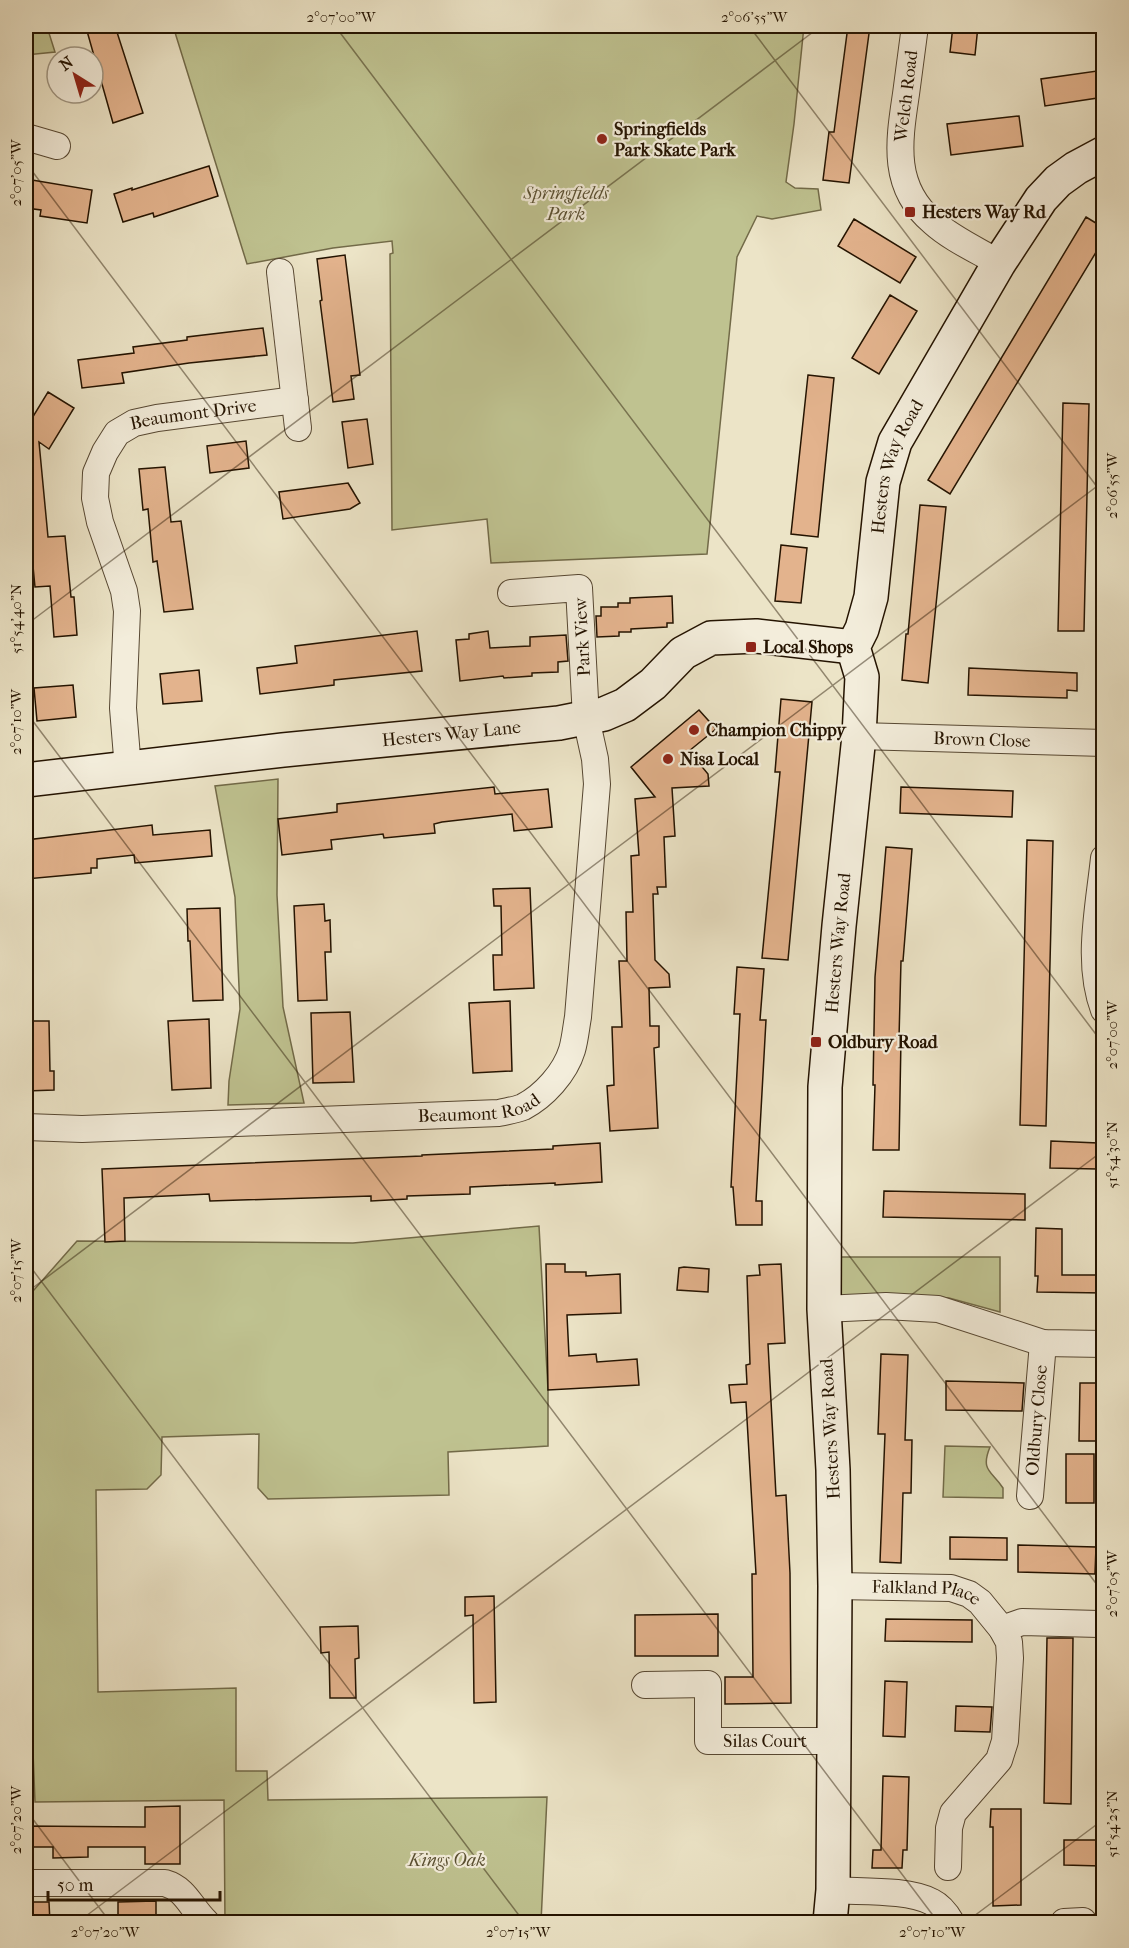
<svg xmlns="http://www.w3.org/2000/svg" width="1129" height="1948" font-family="'IM FELL French Canon',serif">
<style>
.green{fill:#bfc290;stroke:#726a48;stroke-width:1.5}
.building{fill:#e3b38d;stroke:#241300;stroke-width:1.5}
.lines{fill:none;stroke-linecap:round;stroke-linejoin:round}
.street-casing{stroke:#564732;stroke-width:28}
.secondary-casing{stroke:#241300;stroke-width:36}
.street{stroke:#f3eddb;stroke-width:26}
.secondary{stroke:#f3eddb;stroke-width:33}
.ticks{fill:none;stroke:#241300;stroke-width:1.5;stroke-opacity:0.45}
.poi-dot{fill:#8f2418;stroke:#f3eddb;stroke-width:2}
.labels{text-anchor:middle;stroke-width:4.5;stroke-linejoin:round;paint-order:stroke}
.street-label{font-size:18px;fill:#241300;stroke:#f3eddb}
.poi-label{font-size:18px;font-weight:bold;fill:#241300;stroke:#f3eddb;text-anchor:start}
.park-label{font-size:18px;font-style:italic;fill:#5a5032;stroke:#f3eddb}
.neatline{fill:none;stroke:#241300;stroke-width:2}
.ticks-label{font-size:15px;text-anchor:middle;fill:#241300}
</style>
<rect width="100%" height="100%" fill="#ece4c7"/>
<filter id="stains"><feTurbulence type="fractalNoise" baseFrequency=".00333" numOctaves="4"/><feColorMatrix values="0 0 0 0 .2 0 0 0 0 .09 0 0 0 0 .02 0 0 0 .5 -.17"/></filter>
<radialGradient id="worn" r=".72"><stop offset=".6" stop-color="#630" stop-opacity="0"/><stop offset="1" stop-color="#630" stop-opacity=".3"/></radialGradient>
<path class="green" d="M 31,26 L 58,26 L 48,30 L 55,52 L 26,55 Z
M 173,26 L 804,26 L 794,124 L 786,182 L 795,188 L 818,189 L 821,210 L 772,219 L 757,216 L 737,257 L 707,554 L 491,563 L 487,519 L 392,530 L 390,254 L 393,253 L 392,241 L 333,248 L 247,264 Z
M 278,779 L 277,895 L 283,1007 L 304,1103 L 228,1105 L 229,1081 L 240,1009 L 235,897 L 215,786 Z
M 539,1226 L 548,1390 L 548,1446 L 448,1452 L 449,1495 L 268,1499 L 258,1488 L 259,1434 L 162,1437 L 161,1475 L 147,1489 L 96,1490 L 98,1692 L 236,1688 L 236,1771 L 267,1771 L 268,1800 L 547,1797 L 541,1922 L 225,1922 L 224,1800 L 35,1802 L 26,1575 L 26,1299 L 77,1241 L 353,1243 Z
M 840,1257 L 1000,1257 L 1000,1312 L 949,1298 L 910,1295 L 841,1297 Z
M 945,1446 L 990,1447 C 980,1471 992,1471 1003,1488 L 1003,1498 L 943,1497 Z"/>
<path class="building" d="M 105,26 L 115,26 L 143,113 L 113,123 L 87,31 Z
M 848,26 L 870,26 L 849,183 L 823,180 L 829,132 L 834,132 Z
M 953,26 L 978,26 L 975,55 L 950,52 Z
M 1104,70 L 1104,97 L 1045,106 L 1041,79 Z
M 1019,116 L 1023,146 L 951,155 L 947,124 Z
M 209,166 L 218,196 L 154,217 L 153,213 L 123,222 L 114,194 L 132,188 L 132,190 Z
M 26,179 L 92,190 L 87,223 L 40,216 L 41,210 L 26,208 Z
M 1086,217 L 1104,228 L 1104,239 L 950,494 L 928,480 Z
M 854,219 L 916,257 L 900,283 L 838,246 Z
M 345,255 L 360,375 L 351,376 L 354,399 L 333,402 L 320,301 L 322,300 L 317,259 Z
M 890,295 L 917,311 L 879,374 L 852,358 Z
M 263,328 L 267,355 L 189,363 L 122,373 L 124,383 L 82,388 L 78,360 L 134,353 L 133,347 L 187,340 L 187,337 Z
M 808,375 L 834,378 L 818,537 L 791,534 Z
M 48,392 L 74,408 L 49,449 L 39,442 L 48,537 L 65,536 L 71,597 L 74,597 L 77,635 L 54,637 L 50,586 L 35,587 L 28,514 L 26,515 L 26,436 L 30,436 L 26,434 L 26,428 Z
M 1063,403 L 1089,404 L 1084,631 L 1058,631 Z
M 367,419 L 373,464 L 348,468 L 342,422 Z
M 246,441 L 249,468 L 210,473 L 207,446 Z
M 165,467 L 171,522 L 181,521 L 193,609 L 164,612 L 157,561 L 153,562 L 148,509 L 143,510 L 139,469 Z
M 348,483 L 360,503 L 350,509 L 283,519 L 279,492 Z
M 920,505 L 946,507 L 928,683 L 902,680 L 906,634 L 908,634 Z
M 781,545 L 807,548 L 801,603 L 775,601 Z
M 672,596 L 673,623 L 667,623 L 667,627 L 631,629 L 631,632 L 619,632 L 619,636 L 597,637 L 596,616 L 601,616 L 601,607 L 618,607 L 618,603 L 630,603 L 630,598 Z
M 417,631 L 422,671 L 334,680 L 334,685 L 260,694 L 257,668 L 297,663 L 295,646 Z
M 488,631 L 490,648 L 530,646 L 530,637 L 566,635 L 568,661 L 558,662 L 558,672 L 532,673 L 532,676 L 504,678 L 503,676 L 460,681 L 456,640 L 469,639 L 469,634 Z
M 969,668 L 1077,673 L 1077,691 L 1067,690 L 1067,698 L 968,695 Z
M 199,670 L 202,701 L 163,704 L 160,674 Z
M 73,685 L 76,717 L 37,721 L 34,688 Z
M 781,699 L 812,702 L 788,960 L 762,958 L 780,772 L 775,772 Z
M 699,710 L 716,729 L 689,751 L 708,774 L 709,786 L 672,788 L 675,836 L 664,837 L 666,887 L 657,887 L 658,894 L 653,894 L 655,960 L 669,974 L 670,987 L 649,988 L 650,1026 L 659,1026 L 659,1047 L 654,1048 L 658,1128 L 610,1131 L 607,1086 L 614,1085 L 612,1027 L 622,1027 L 619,961 L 627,961 L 626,912 L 633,912 L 631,856 L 639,855 L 635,799 L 655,797 L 631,767 Z
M 494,787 L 495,794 L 548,789 L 552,827 L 514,831 L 512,814 L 442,822 L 434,824 L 435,833 L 384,838 L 383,834 L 331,840 L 332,849 L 282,855 L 278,819 L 337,812 L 337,804 Z
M 901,787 L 1013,791 L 1012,817 L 900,813 Z
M 152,825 L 153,835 L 210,830 L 212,856 L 135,863 L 134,855 L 97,859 L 97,868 L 91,868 L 91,873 L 26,879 L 26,840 Z
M 1027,840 L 1053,841 L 1046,1126 L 1020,1125 Z
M 886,847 L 912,849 L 903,961 L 901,961 L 899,1038 L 901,1038 L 899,1150 L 873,1150 L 875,1085 L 873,1085 L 875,977 Z
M 530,888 L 534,988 L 494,990 L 493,955 L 502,955 L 501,906 L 494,906 L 493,889 Z
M 324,904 L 325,921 L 330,920 L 331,952 L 325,952 L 327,1000 L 298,1001 L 294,906 Z
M 220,908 L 223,1000 L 193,1001 L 190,941 L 188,941 L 187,909 Z
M 737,967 L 764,969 L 760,1020 L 766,1020 L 756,1201 L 762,1201 L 762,1225 L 736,1225 L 733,1187 L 731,1187 L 740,1014 L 734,1014 Z
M 510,1001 L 512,1071 L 473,1073 L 469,1003 Z
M 350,1012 L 354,1082 L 313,1083 L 311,1013 Z
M 209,1019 L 211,1088 L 172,1090 L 168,1021 Z
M 26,1021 L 49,1021 L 50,1071 L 54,1071 L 54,1090 L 26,1091 Z
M 1051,1141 L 1098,1143 L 1097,1169 L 1050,1168 Z
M 600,1143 L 602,1182 L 555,1185 L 555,1183 L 470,1187 L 470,1194 L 407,1196 L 407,1199 L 371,1201 L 371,1196 L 210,1201 L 209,1194 L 124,1198 L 125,1241 L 105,1242 L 102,1169 L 422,1156 L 422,1155 L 553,1149 L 553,1146 Z
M 884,1191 L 1025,1194 L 1025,1220 L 883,1217 Z
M 1036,1228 L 1062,1229 L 1062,1275 L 1104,1275 L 1104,1293 L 1037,1292 L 1038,1276 L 1035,1276 Z
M 546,1264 L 565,1264 L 565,1272 L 586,1272 L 586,1276 L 620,1274 L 621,1313 L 567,1315 L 569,1356 L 596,1354 L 597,1362 L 637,1359 L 639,1385 L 548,1390 Z
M 781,1264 L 785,1343 L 768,1344 L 776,1496 L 786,1495 L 790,1573 L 791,1703 L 725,1704 L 725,1677 L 753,1677 L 752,1574 L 756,1574 L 746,1402 L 731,1403 L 729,1385 L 747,1384 L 746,1365 L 750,1364 L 747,1276 L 760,1275 L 759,1265 Z
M 684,1267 L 709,1269 L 708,1292 L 677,1290 L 679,1268 Z
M 881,1354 L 908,1355 L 905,1440 L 912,1440 L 911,1493 L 903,1493 L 901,1563 L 880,1562 L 885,1434 L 878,1434 Z
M 946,1381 L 1024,1383 L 1022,1411 L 946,1410 Z
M 1080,1383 L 1102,1383 L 1101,1441 L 1079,1441 Z
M 1066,1454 L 1094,1454 L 1094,1503 L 1066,1503 Z
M 950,1537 L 1007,1538 L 1007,1560 L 950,1559 Z
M 1018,1545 L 1096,1547 L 1095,1574 L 1018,1572 Z
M 494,1596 L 496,1702 L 474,1703 L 473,1615 L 465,1616 L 465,1597 Z
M 718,1614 L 718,1656 L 635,1656 L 635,1615 Z
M 886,1619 L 972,1620 L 972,1642 L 885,1641 Z
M 358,1626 L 359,1658 L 355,1659 L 356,1698 L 330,1698 L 329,1652 L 321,1653 L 320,1627 Z
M 1047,1638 L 1073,1638 L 1071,1804 L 1044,1803 Z
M 885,1681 L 907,1682 L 905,1737 L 883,1736 Z
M 956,1706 L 992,1707 L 990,1732 L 955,1731 Z
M 883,1776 L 909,1777 L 907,1850 L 903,1850 L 902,1868 L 872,1868 L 873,1850 L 881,1850 Z
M 180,1806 L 180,1864 L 145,1864 L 145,1847 L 88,1847 L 88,1857 L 53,1858 L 53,1847 L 26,1847 L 26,1826 L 145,1827 L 145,1807 Z
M 991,1809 L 1021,1809 L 1021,1905 L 993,1906 L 993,1827 L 990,1827 Z
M 1064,1840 L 1101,1840 L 1101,1866 L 1064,1865 Z
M 156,1901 L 156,1923 L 118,1923 L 118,1902 Z
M 26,1902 L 49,1902 L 50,1923 L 26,1923 Z"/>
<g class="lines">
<g class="street-casing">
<g id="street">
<path d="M 915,26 C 912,48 909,71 906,94 C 899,141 891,187 933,222 C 952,239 977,250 999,263"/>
<path d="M 26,137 L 57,146"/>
<path d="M 280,272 L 298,428"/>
<path id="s1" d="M 859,736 L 1104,743"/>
<path id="s2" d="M 128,769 L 123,708 L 127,611 L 124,591 L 100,522 L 95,498 L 96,473 L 105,452 L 117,433 L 134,423 L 157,418 L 295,400"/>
<path d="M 1104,858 C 1099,907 1086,963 1104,1010"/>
<path id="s3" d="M 26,1127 L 82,1129 L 499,1113 C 507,1111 516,1110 523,1107 C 544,1096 565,1073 572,1050 C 575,1040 576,1028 578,1017 L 597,784 L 595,759 L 586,718 L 579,588 L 511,593"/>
<path d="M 824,1309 L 886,1306 L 938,1309 L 1043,1343 L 1104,1344"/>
<path id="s4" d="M 1030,1496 L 1043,1343"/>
<path id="s5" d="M 835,1586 L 951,1588 L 969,1594 L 980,1602 L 1002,1629 L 1009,1642 L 1010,1658 L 1005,1741 L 999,1760 L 953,1813 L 949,1828 L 948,1867"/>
<path d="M 1002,1629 L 1022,1622 L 1099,1624"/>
<path id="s6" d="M 645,1685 L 708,1684 L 708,1741 L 834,1741"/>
<path d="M 26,1883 L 165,1883 C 186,1889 191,1908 206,1922"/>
<path d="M 833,1890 C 860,1892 908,1889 932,1902 C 940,1906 947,1915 951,1922"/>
<path d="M 1064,1922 L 1083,1921"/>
</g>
</g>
<g class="secondary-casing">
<g id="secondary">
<path id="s7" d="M 26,780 L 283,750 L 559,723 L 604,714 L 625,705 L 653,684 L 683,653 L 711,638 L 756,636 L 853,647"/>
<path id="s8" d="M 830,1922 L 833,1890 L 835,1586 L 833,1470 L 824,1309 L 825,1087 L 839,926 L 859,736 L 862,677 L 853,647 L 862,629 L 871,597 L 883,482 L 895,442 L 999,263 L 1041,199 L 1058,181 L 1076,168 L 1104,153"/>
</g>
</g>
<use href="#street" class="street"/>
<use href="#secondary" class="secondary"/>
</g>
<path class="ticks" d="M 335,26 L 1104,1045M 749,26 L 1104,496M 26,163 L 1104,1594M 26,625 L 821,26M 26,712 L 938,1922M 26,1261 L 524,1922M 26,1293 L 1104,481M 26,1810 L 110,1922M 78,1922 L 1104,1150M 966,1922 L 1104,1819"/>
<g class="poi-dot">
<circle cx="602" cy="139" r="6"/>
<rect x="904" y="206" width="12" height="12" rx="3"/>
<rect x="745" y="641" width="12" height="12" rx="3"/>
<circle cx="694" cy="730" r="6"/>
<circle cx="668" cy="759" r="6"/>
<rect x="810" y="1036" width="12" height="12" rx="3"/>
</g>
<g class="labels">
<g class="street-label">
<text transform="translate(906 96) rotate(-83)" y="6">Welch Road</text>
<text dy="6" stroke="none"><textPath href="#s2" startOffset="426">Beaumont Drive</textPath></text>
<text dy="6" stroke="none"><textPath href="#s8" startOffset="1466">Hesters Way Road</textPath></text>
<text transform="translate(582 637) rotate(-93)" y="6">Park View</text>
<text dy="6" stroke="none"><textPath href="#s7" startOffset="428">Hesters Way Lane</textPath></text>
<text dy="6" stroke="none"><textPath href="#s1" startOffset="123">Brown Close</textPath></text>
<text dy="6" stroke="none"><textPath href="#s8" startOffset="980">Hesters Way Road</textPath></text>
<text dy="6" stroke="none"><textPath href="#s3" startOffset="454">Beaumont Road</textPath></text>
<text dy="6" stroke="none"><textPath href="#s4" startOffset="76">Oldbury Close</textPath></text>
<text transform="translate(830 1429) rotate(-93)" y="6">Hesters Way Road</text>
<text dy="6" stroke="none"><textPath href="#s5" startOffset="92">Falkland Place</textPath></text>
<text dy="6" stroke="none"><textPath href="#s6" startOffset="177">Silas Court</textPath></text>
</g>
<g class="poi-label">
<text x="614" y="135">Springfields<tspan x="614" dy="21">Park Skate Park</tspan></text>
<text x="922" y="218">Hesters Way Rd</text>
<text x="763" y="653">Local Shops</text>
<text x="706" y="736">Champion Chippy</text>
<text x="680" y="765">Nisa Local</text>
<text x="828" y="1048">Oldbury Road</text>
</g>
<g class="park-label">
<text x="566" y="199">Springfields<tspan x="566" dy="21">Park</tspan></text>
<text x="447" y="1866">Kings Oak</text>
</g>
</g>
<rect width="1129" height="1948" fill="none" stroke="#ece4c7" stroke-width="66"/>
<g transform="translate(75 75) rotate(323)"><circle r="28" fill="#f3eddb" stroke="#a09683" stroke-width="1.5"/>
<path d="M0-4.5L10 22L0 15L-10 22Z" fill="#8f2418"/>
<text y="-9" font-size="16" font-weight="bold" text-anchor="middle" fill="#241300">N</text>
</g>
<path d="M48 1891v9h172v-9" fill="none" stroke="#241300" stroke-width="3"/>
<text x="57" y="1891" font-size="18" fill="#241300" stroke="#f3eddb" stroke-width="4.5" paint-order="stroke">50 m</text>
<rect x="33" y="33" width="1063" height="1882" class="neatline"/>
<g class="ticks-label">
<text x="341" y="22">2°07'00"W</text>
<text x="754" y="22">2°06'55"W</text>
<text transform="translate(16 173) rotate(-90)" y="5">2°07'05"W</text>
<text transform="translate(1112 486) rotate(-90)" y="5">2°06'55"W</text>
<text transform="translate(16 619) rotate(-90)" y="5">51°54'40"N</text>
<text transform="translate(16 722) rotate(-90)" y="5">2°07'10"W</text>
<text transform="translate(1112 1035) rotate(-90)" y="5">2°07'00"W</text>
<text transform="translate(1112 1155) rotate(-90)" y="5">51°54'30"N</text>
<text transform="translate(16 1271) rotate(-90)" y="5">2°07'15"W</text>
<text transform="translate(1112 1584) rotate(-90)" y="5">2°07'05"W</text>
<text transform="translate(16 1820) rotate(-90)" y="5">2°07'20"W</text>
<text transform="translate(1112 1824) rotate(-90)" y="5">51°54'25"N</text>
<text x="105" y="1937">2°07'20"W</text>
<text x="518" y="1937">2°07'15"W</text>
<text x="932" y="1937">2°07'10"W</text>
</g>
<rect width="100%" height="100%" filter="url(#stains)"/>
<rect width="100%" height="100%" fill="url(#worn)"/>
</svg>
